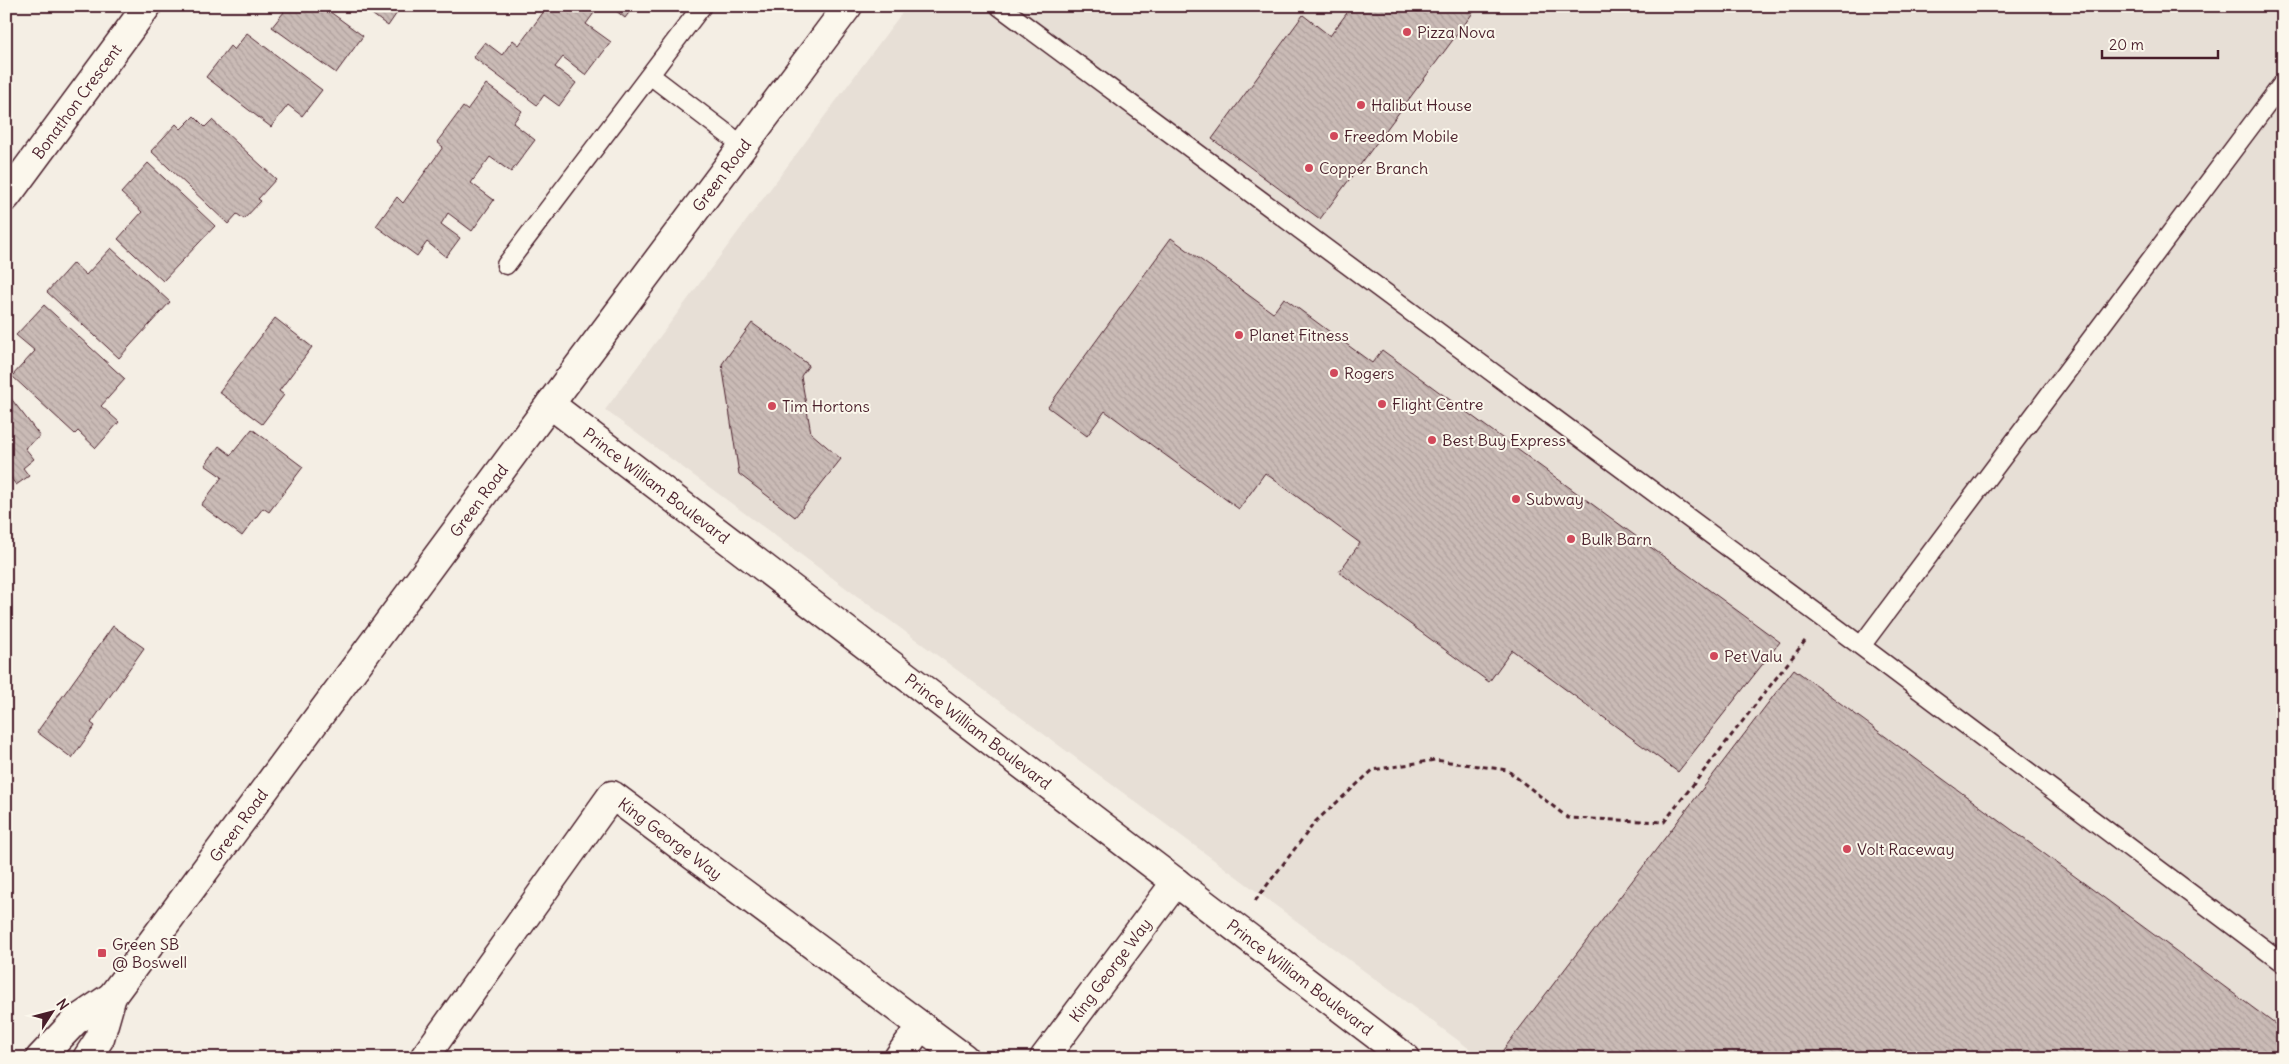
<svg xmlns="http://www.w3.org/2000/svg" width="2289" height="1064" font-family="Delius,sans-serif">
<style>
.built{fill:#e7dfd6}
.building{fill:url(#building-back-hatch);stroke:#4a1f2b}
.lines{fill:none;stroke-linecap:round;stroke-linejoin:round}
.lane-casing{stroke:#4a1f2b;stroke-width:21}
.street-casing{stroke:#4a1f2b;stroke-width:31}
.secondary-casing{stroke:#4a1f2b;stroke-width:31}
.path{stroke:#4a1f2b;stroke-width:3;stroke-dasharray:5 4;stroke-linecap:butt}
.lane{stroke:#fbf7ec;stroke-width:18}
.street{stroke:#fbf7ec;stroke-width:28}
.secondary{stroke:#fbf7ec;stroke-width:28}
.poi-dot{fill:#d1495b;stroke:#fbf7ec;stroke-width:2}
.labels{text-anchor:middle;stroke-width:4;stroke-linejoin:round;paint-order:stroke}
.poi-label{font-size:16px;fill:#4a1f2b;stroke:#fbf7ec;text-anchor:start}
.street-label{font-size:16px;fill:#4a1f2b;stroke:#fbf7ec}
</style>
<defs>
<pattern id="building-back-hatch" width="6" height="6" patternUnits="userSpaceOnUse" patternTransform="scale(1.25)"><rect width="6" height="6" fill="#cabbb6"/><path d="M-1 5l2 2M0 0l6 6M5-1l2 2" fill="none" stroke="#afa09d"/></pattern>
</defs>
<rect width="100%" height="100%" fill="#f4eee4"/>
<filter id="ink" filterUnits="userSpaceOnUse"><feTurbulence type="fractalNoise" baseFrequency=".02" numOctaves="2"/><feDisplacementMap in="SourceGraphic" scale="10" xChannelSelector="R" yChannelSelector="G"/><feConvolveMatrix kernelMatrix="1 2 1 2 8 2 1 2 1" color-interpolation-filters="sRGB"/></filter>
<g filter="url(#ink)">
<path class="built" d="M 907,6 L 2283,6 L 2283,1058 L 1482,1058 L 605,410 Z"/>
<path class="building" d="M 276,6 L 322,6 L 363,36 L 336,73 L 272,27 L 284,12 Z
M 361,6 L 400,6 L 401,7 L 388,26 Z
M 548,6 L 599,6 L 586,24 L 611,42 L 586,75 L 563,57 L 555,67 L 576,83 L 559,106 L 544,95 L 537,105 L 473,57 L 485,42 L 502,55 L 513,40 L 519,45 Z
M 610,6 L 634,6 L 625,18 Z
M 1352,6 L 1478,6 L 1320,219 L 1212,139 L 1303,15 L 1330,36 Z
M 247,33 L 322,90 L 302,116 L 288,105 L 271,127 L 206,77 L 230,46 L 234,50 Z
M 486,84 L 522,111 L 513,123 L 535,140 L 511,172 L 490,157 L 471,183 L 494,200 L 472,231 L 448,213 L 441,224 L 460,238 L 446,257 L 427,242 L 417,256 L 376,226 L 397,197 L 403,203 L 443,147 L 437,142 L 463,107 L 467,110 Z
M 194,116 L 205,127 L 212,120 L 276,179 L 258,199 L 261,201 L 244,219 L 237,214 L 228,224 L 151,151 L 176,124 L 181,129 Z
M 148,163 L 215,226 L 163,281 L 118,239 L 142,212 L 121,193 Z
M 1171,238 L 1273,313 L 1284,298 L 1372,363 L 1382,350 L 1780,642 L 1678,772 L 1512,650 L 1489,682 L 1339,572 L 1360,543 L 1265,473 L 1239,509 L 1105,411 L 1087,436 L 1048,407 Z
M 111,248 L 170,302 L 119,358 L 47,292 L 73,263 L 86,275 Z
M 44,305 L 125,379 L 101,406 L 119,422 L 96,448 L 78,431 L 75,434 L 12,376 L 35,351 L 16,335 Z
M 275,318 L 312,347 L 279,391 L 284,395 L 262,424 L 219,392 Z
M 752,323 L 809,365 L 801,376 L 811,433 L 841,459 L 795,517 L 739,474 L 722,364 Z
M 6,392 L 40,436 L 25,448 L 34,459 L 23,468 L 29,476 L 16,485 L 6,471 Z
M 252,429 L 303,467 L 269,512 L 263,508 L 242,536 L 201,505 L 222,477 L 205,465 L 219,446 L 231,455 Z
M 113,626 L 144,648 L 91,723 L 95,726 L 72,758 L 37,732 Z
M 1794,669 L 2283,1030 L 2283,1058 L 1505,1058 L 1500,1054 Z"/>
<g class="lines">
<g class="lane-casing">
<path id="lane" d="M 999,6 L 1861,646 L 2283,963
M 650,75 L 743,146
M 506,265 L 702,6
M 1861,646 L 2283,83"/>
</g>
<g class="street-casing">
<g id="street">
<path id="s1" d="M 6,197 L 147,6"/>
<path id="s2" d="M 550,404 L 1406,1058"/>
<path id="s3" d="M 424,1058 L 612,795 L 964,1058"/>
<path d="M 898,1058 L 920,1027"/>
<path id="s4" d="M 1044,1058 L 1176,882"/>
</g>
</g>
<g class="secondary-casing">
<g id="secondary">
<path id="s5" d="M 40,1058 L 75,1021 L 112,996 L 550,404 L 848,6"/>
<path d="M 87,1058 L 100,1038 L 112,996"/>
</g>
</g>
<path class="path" d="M 1255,901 L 1316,821 L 1373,770 L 1435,760 L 1507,770 L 1568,818 L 1664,822 L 1805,641"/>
<use href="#lane" class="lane"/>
<use href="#street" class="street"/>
<use href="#secondary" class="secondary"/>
</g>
</g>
<g class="poi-dot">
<circle cx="1407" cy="32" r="5"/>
<circle cx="1361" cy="105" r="5"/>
<circle cx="1334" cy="136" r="5"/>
<circle cx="1309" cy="168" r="5"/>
<circle cx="1239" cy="335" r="5"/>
<circle cx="1334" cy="373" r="5"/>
<circle cx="1382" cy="404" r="5"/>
<circle cx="772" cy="406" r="5"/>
<circle cx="1432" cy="440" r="5"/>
<circle cx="1516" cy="499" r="5"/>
<circle cx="1571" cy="539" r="5"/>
<circle cx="1714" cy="656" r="5"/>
<circle cx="1847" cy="849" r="5"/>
<rect x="97" y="948" width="10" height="10" rx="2.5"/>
</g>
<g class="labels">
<g class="poi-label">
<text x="1417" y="38">Pizza Nova</text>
<text x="1371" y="111">Halibut House</text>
<text x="1344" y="142">Freedom Mobile</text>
<text x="1319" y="174">Copper Branch</text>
<text x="1249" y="341">Planet Fitness</text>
<text x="1344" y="379">Rogers</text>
<text x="1392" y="410">Flight Centre</text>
<text x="782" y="412">Tim Hortons</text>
<text x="1442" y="446">Best Buy Express</text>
<text x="1526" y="505">Subway</text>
<text x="1581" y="545">Bulk Barn</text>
<text x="1724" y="662">Pet Valu</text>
<text x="1857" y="855">Volt Raceway</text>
<text x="112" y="950">Green SB<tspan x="112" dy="18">@ Boswell</tspan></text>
</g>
<g class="street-label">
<text dy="6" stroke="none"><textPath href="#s1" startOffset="119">Bonathon Crescent</textPath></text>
<text dy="6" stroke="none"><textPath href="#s5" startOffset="1118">Green Road</textPath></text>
<text dy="6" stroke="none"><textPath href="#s2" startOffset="134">Prince William Boulevard</textPath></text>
<text dy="6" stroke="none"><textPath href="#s5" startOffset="712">Green Road</textPath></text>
<text dy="6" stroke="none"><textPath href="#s2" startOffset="539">Prince William Boulevard</textPath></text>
<text dy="6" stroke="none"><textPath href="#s5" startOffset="308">Green Road</textPath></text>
<text dy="6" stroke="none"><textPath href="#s3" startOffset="396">King George Way</textPath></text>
<text dy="6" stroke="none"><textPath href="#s4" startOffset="110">King George Way</textPath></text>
<text dy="6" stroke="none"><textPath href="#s2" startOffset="944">Prince William Boulevard</textPath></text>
</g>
</g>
<rect width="2289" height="1064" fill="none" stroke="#fbf7ec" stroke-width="25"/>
<rect x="12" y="12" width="2264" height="1039" fill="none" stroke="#4a1f2b" stroke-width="2" filter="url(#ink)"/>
<g transform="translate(52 1012) rotate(54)" stroke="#fbf7ec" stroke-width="4" paint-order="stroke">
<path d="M0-4L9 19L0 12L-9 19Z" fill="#4a1f2b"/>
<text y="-8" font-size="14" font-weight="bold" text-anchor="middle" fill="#4a1f2b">N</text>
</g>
<path d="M2102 50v8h116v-8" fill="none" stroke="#4a1f2b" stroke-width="2.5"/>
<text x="2109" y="50" font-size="15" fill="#4a1f2b" stroke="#fbf7ec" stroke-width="4" paint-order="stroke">20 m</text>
</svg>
